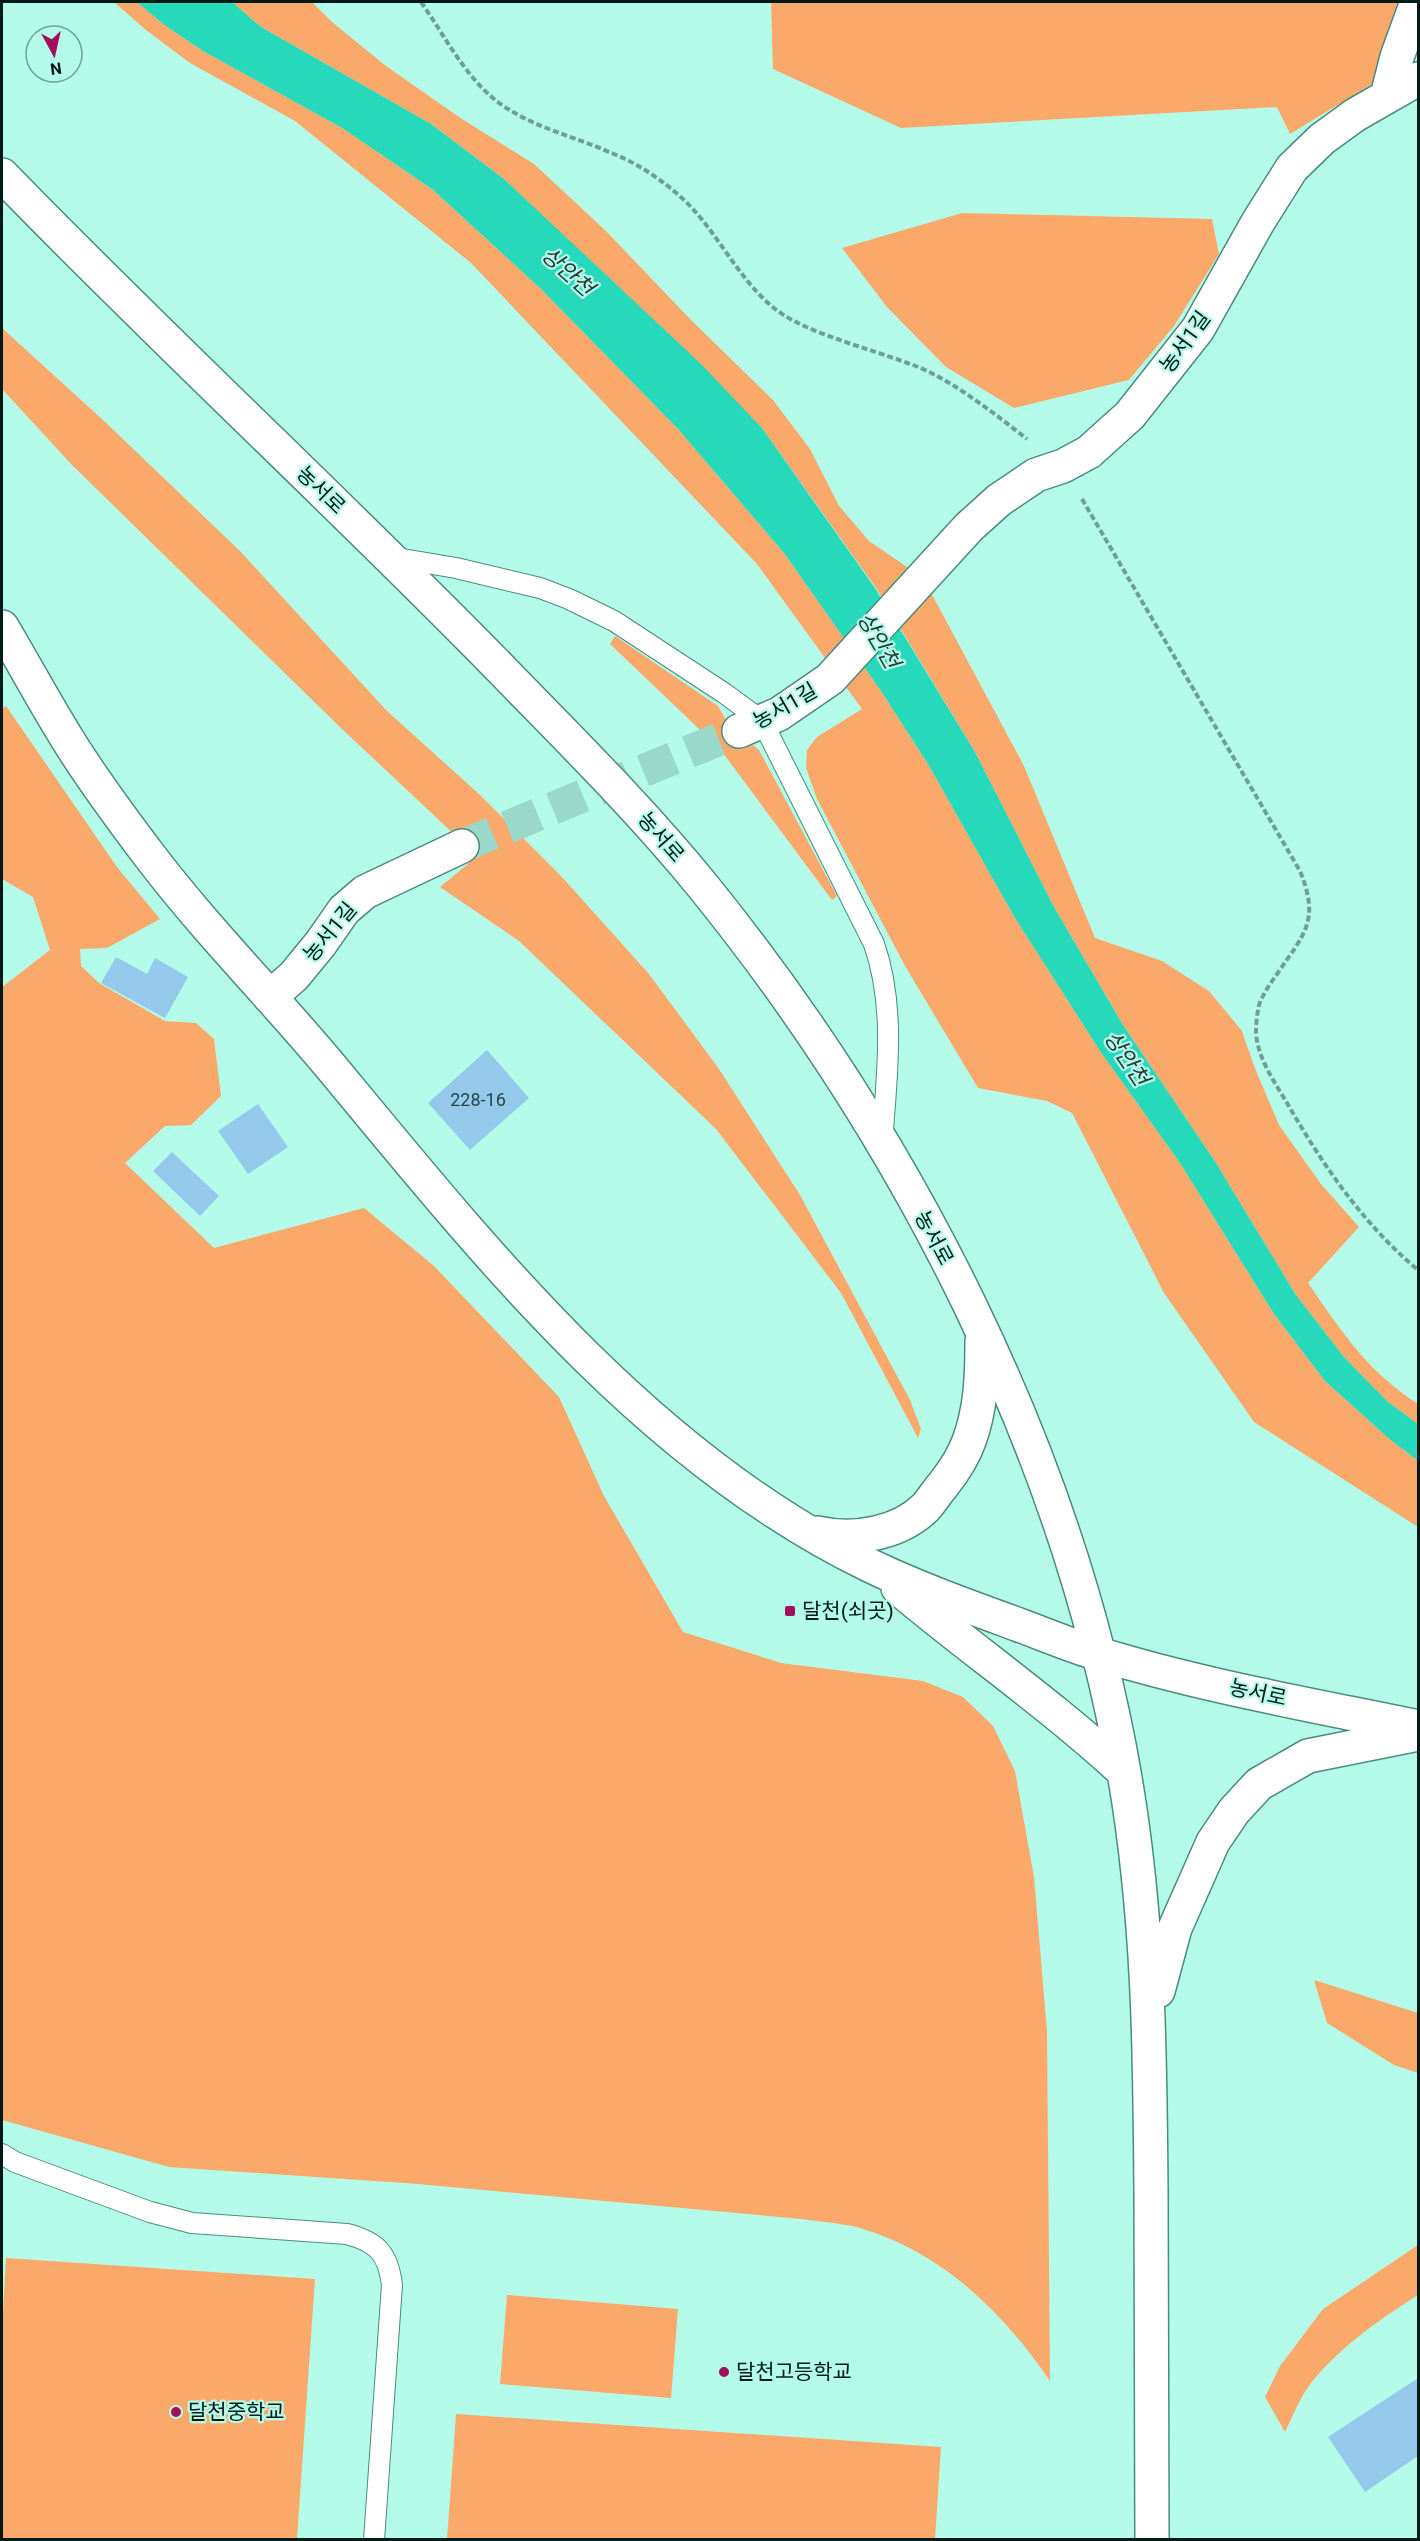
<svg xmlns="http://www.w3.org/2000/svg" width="1420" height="2541" font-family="Roboto,'Noto Sans KR',sans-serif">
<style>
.green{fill:#fba96a}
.water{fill:#26d9bb}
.building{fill:#94c9eb}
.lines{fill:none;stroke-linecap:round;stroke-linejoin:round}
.street-tunnel{stroke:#9ad9ca;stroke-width:33;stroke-dasharray:33 16;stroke-linecap:butt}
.lane-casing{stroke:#498c7d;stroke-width:22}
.street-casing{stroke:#498c7d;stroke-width:36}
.secondary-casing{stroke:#498c7d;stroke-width:36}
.path{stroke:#6da195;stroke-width:4;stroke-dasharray:6 3;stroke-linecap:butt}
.lane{stroke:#fff;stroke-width:20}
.street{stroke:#fff;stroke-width:33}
.secondary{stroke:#fff;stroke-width:33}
.poi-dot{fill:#a0115a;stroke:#b5fbea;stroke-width:2}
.labels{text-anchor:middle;stroke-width:4.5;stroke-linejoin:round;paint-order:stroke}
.number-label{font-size:18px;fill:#25464a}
.street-label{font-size:21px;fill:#001a15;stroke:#b5fbea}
.poi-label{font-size:21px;fill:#001a15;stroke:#b5fbea;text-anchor:start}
.water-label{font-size:22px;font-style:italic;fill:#213b35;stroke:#b5fbea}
</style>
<rect width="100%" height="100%" fill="#b5fbea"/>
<path class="green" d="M 114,2 L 137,2 L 163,24 L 203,51 L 342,128 L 432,189 L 541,289 L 678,429 L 784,553 L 879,688 L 928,764 L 1015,918 L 1100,1051 L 1180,1163 L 1274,1314 L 1325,1381 L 1387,1437 L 1418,1461 L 1418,1527 L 1254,1422 L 1164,1293 L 1072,1113 L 1047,1101 L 978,1088 L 905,966 L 817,799 L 806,768 L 807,750 L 817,737 L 862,709 L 757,564 L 471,263 L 295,121 L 190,63 L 146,30 Z
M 232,2 L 312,2 L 332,22 L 386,66 L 459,117 L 534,164 L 606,231 L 691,320 L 773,400 L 810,449 L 839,506 L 869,541 L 910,569 L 929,589 L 1024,766 L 1095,938 L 1162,961 L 1209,991 L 1242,1031 L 1254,1066 L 1279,1125 L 1321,1184 L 1359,1227 L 1308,1283 C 1342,1332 1367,1371 1418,1404 L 1418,1424 L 1388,1402 L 1344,1357 L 1296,1295 L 1216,1163 L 1123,1025 L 1054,907 L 975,752 L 876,588 L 762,428 L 504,179 L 431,124 L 261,27 Z
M 771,2 L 1406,2 L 1382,71 L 1372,84 L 1290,134 L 1277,107 L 901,128 L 773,69 Z
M 962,213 L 1212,219 L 1219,254 L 1174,326 L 1129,380 L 1014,408 L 946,367 L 887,307 L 842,248 Z
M 2,328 L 103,420 L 240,551 L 387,711 L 479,794 L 562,877 L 649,974 L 719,1069 L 800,1195 L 910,1400 L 921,1429 L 918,1438 L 841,1293 L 716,1129 L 519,941 L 440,887 L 469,863 L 473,852 L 342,729 L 72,465 L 2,389 Z
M 615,636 L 718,706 L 729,725 L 759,750 L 837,896 L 832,900 L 720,749 L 610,644 Z
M 6,706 L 117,867 L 160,919 L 107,948 L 80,949 L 81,966 L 99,983 L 165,1021 L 196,1023 L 214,1039 L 221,1096 L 191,1125 L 165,1126 L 125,1163 L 214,1248 L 364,1208 L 434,1266 L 559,1397 L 604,1496 L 683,1632 L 781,1663 L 923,1681 L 963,1697 L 993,1726 L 1015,1771 L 1034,1877 L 1047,2031 L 1050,2381 C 1003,2312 942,2252 860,2228 C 842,2223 821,2222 801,2219 L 418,2184 L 169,2167 L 2,2120 L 2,987 L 50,950 L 33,897 L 2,879 L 2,709 Z
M 1314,1980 L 1418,2013 L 1418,2073 L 1394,2065 L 1327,2023 Z
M 1418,2245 L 1418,2295 C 1379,2320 1341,2346 1311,2383 C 1300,2397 1293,2416 1285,2432 L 1265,2397 L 1280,2366 L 1323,2309 Z
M 6,2258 L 315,2279 L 297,2539 L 2,2539 L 2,2331 Z
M 507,2295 L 678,2309 L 671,2398 L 500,2384 Z
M 456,2414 L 941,2447 L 935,2539 L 447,2539 Z"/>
<path class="water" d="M 137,2 L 232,2 L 261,27 L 431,124 L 504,179 L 700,363 L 762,428 L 875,588 L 975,752 L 1054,907 L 1123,1025 L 1216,1163 L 1296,1295 L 1344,1357 L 1388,1402 L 1418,1424 L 1418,1461 L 1387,1437 L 1325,1381 L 1274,1314 L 1180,1163 L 1100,1051 L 1015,918 L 928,764 L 879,688 L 784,553 L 678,429 L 541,289 L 432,189 L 342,128 L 203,51 L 163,24 Z"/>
<path class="building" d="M 116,957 L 147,974 L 155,958 L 188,977 L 165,1018 L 101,983 Z
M 487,1050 L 529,1098 L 470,1150 L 428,1103 Z
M 258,1104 L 288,1147 L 248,1174 L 218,1131 Z
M 172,1152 L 219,1196 L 200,1216 L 153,1171 Z
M 1418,2378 L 1418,2456 L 1365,2492 L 1328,2437 Z"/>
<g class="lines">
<path class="street-tunnel" d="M 462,846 L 739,731"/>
<g class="lane-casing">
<path id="lane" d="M 391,557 L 456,568 L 540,588 L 569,599 L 614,621 L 724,693 L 762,721 L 874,944 C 896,1007 887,1076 882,1142
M 2,2154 L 15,2162 L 150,2212 L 192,2223 L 347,2234 C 377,2242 388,2253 392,2285 L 374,2540"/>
</g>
<g class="street-casing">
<path id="street" d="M 1387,96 L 1397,57 L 1417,2
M 739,731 L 779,714 L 830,679 L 969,527 L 999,500 L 1036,475 L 1063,466 L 1089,452 L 1130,415 L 1198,329 L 1258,222 L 1292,168 L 1322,139 L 1355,115 L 1418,79
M 270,997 L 294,976 L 321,943 L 344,910 L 365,892 L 462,846"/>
</g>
<g class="secondary-casing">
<path id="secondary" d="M 2,175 C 166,344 340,504 504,672 C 572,742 641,810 702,885 C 908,1139 1070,1455 1125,1778 C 1149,1919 1150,2051 1151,2193 C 1151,2308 1152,2424 1152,2540
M 2,627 C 24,664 45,703 68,740 C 92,779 121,818 149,855 C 206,930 272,996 332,1068 C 486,1254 649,1459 871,1566 C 919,1589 970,1607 1019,1625 C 1046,1635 1072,1646 1099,1654 C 1203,1686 1312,1705 1418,1727
M 818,1533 C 854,1541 899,1534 926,1507 C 932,1500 937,1492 943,1485 C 954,1471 963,1458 969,1441 C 981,1409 982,1375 982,1341
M 898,1588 C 973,1651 1053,1706 1124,1772
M 1158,1991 L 1175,1928 L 1213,1842 L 1234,1811 L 1259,1784 L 1308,1756 L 1418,1734"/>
</g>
<path class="path" d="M 421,2 C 445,36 467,81 502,105 C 535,128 573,136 609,152 C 633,161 655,175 675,192 C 720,228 741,294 794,321 C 831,340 874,350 913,365 C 951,379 995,414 1027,439
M 1082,499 L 1300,871 C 1320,921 1305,933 1277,974 C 1270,984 1263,994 1259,1005 C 1257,1014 1256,1024 1256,1032 C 1257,1057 1275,1083 1287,1103 C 1323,1165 1362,1223 1418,1270"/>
<use href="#lane" class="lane"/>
<use href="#street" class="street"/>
<use href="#secondary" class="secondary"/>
</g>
<g class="poi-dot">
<rect x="784" y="1605" width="12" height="12" rx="3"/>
<circle cx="724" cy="2372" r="6"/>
<circle cx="176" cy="2412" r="6"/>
</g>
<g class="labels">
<g class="number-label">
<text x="478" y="1106">228-16</text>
</g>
<g class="street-label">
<text transform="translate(1185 342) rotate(-54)" y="7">농서1길</text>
<text transform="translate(321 490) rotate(44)" y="7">농서로</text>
<text transform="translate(785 706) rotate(-30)" y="7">농서1길</text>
<text transform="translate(661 837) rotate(49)" y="7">농서로</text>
<text transform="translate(330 932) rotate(-50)" y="7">농서1길</text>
<text transform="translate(934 1238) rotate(62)" y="7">농서로</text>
<text transform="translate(1258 1693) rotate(12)" y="7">농서로</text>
</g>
<g class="poi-label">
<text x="802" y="1618">달천(쇠곳)</text>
<text x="736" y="2379">달천고등학교</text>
<text x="188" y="2419">달천중학교</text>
</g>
<g class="water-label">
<text transform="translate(568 271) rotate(42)" y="8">상안천</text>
<text transform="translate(879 640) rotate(60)" y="8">상안천</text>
<text transform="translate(1127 1058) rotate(56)" y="8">상안천</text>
</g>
</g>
<rect width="1420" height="2541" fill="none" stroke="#001a15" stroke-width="6"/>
<g transform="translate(54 54) rotate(172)"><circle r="28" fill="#b5fbea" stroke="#6da195" stroke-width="1.5"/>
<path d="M0-4.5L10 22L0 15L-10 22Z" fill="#a0115a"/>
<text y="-9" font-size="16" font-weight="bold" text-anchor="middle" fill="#001a15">N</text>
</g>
</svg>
